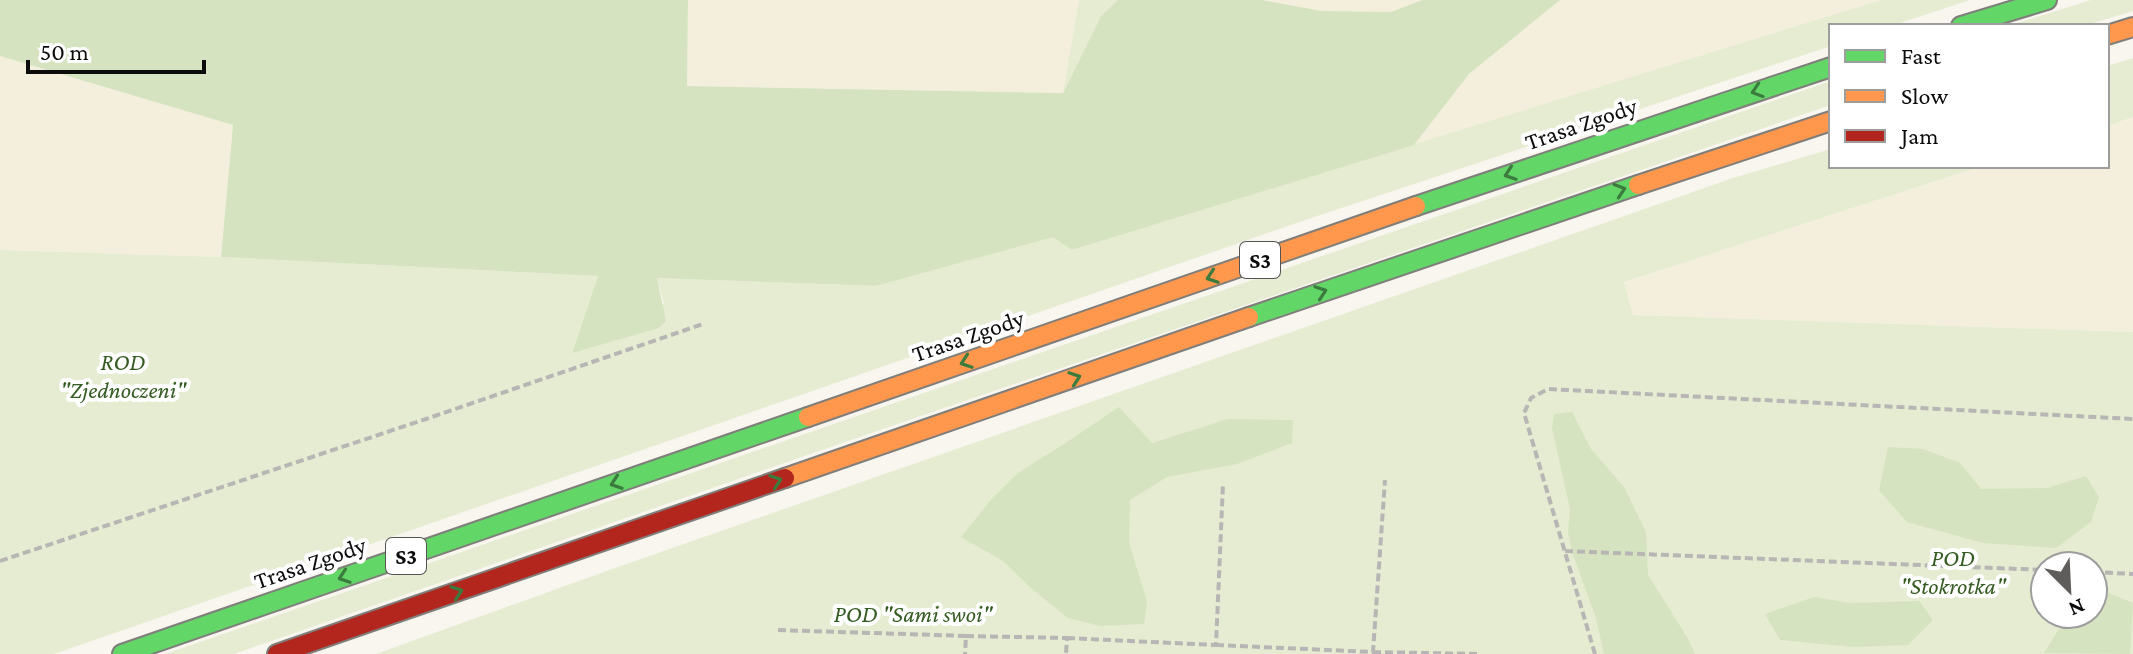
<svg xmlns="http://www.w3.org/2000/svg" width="2133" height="654" font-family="'Crimson Pro',serif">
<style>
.farmland{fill:#f4efdd}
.green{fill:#e5ecd1;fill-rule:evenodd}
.forest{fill:#d6e3c0}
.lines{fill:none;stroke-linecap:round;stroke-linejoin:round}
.fast-casing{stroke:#7f7e7b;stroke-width:22}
.slow-casing{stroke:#7f7e7b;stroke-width:22}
.jam-casing{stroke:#7f7e7b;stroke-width:22}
.path{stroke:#b7b6b5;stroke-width:4;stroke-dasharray:8 4;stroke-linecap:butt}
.fast{stroke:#63d668;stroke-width:18}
.slow{stroke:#ff974d;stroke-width:18}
.jam{stroke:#b3261e;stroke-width:18}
.oneway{stroke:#3b7b3e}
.labels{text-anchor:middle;stroke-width:8;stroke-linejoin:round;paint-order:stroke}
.shield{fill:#fff;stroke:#545454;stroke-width:2}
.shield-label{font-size:22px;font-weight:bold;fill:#0b0b0b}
.street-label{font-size:24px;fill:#0b0b0b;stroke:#fff}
.park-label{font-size:24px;font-style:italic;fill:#355c22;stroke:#fff}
</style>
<rect width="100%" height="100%" fill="#f9f6ef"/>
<path class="farmland" d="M 688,0 L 1079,0 L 1063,93 L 687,86 Z
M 1262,0 L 1422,0 L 1391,12 L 1322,11 Z
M 1560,0 L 1881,0 L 1414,145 L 1469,74 Z
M 0,56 L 233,125 L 221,257 L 0,250 Z
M 2133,117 L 2133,332 L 1633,315 L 1624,282 L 1982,166 L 2107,166 L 2107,126 Z"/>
<path class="green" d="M 1079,0 L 1118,0 L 1101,16 L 1063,93 Z
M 1881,0 L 1970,0 L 1891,26 L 1831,26 L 1831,46 L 1308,219 L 54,654 L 0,654 L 0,250 L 221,257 L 598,276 L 572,352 L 664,304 L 657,278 L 876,286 L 1054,236 L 1072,250 Z
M 2091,0 L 2133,0 L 2133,11 L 2083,26 L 2008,26 Z
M 2133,58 L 2133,117 L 2107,126 L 2107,66 Z
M 1831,81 L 1831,105 L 842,443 L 234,654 L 165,654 Z
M 1831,149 L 1831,166 L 1982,166 L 1624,282 L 1633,315 L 2133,332 L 2133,654 L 376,654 L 615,568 L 1733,178 ZM 2045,566 L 2093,566 L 2093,614 L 2045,614 Z"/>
<path class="forest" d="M 0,0 L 688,0 L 687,86 L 1063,93 L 1101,16 L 1118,0 L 1262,0 L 1322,11 L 1391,12 L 1422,0 L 1560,0 L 1469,74 L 1414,145 L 1072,250 L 1053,237 L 876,286 L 657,278 L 666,321 L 659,328 L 572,353 L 598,276 L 221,257 L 233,125 L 0,56 Z
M 1119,407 L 1152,443 L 1228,419 L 1293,420 L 1292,443 L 1237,464 L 1167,477 L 1130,500 L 1129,543 L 1147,601 L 1144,624 L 1100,626 L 1068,618 L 1032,589 L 1003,561 L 961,537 L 990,501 L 1018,473 L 1064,444 Z
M 1572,412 L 1591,449 L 1624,487 L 1646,532 L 1648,575 L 1687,637 L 1695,654 L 1604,654 L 1596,618 L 1572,552 L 1568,533 L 1570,509 L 1552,428 L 1554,414 Z
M 1888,447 L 1923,449 L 1960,463 L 1981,489 L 2047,488 L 2086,476 L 2099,497 L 2091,522 L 2056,548 L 1983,543 L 1907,522 L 1879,490 Z
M 2104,591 L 2133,603 L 2130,654 L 2044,653 L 2059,629 L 2076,614 L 2093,614 L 2093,599 Z
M 1814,597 L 1851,603 L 1919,601 L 1933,620 L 1908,645 L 1854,647 L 1780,640 L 1765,614 Z"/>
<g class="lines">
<g class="fast-casing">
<path id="fast" d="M 1961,26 L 2047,0
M 1416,206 L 1831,67
M 1249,317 L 1638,185
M 122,654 L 808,417"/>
</g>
<g class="slow-casing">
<path id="slow" d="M 2107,35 L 2133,27
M 1638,185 L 1831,121
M 808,417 L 1416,206
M 785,478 L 1249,317"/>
</g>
<g class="jam-casing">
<path id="jam" d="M 277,654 L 785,478"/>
</g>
<path class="path" d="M 1565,551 L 2045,570
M 0,561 L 426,419 L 703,324
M 2093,572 L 2133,574
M 778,630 L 966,636 L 965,654
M 966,636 L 1067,638 L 1066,654
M 1067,638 L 1216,645 L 1223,484
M 1216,645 L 1373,652 L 1385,480
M 1373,652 L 1477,654
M 1595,654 L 1524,413 L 1531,398 L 1548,389 L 2133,419"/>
<use href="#fast" class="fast"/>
<use href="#slow" class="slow"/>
<use href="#jam" class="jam"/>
</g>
<defs><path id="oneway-chevron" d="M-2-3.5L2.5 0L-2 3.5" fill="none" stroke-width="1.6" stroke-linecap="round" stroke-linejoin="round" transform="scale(2)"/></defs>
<g class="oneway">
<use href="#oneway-chevron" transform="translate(1757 91) rotate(162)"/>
<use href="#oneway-chevron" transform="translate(1510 174) rotate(161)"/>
<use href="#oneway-chevron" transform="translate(1620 190) rotate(-18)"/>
<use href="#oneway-chevron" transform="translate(1212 277) rotate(161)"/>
<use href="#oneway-chevron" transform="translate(1321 292) rotate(-19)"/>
<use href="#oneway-chevron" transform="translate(966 362) rotate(161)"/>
<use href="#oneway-chevron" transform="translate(1075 378) rotate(-19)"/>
<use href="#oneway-chevron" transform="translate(776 481) rotate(-19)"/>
<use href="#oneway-chevron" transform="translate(616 483) rotate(161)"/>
<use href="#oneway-chevron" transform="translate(344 577) rotate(161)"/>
<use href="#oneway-chevron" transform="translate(457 592) rotate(-19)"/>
</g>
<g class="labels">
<g class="shield">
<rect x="1240" y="242" width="40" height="36" rx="6"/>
<rect x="386" y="538" width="40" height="36" rx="6"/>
</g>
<g class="shield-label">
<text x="1260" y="268">S3</text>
<text x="406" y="564">S3</text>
</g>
<g class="street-label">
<text transform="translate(1581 124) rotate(-19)" y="8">Trasa Zgody</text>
<text transform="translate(968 336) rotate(-19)" y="8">Trasa Zgody</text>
<text transform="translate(310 563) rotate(-19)" y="8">Trasa Zgody</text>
</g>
<g class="park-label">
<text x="123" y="370">ROD<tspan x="123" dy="28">"Zjednoczeni"</tspan></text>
<text x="1953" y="566">POD<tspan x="1953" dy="28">"Stokrotka"</tspan></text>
<text x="913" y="622">POD "Sami swoi"</text>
</g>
</g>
<rect x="1829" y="24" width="280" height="144" fill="#ffffff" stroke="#9d9d9d" stroke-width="2"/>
<rect x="1845" y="50" width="40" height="12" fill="#63d668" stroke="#9d9d9d" stroke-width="2"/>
<text x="1901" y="64" font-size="24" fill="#0b0b0b">Fast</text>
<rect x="1845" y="90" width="40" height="12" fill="#ff974d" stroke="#9d9d9d" stroke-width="2"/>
<text x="1901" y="104" font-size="24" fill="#0b0b0b">Slow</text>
<rect x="1845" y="130" width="40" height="12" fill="#b3261e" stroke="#9d9d9d" stroke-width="2"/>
<text x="1901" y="144" font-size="24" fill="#0b0b0b">Jam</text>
<g transform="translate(2069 590) rotate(156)"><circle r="38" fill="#ffffff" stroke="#9d9d9d" stroke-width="2"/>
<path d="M0-6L14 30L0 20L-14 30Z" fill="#5e5d5b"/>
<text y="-12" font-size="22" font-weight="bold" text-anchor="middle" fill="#0b0b0b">N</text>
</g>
<path d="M28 60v12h176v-12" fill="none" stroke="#0b0b0b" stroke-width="4"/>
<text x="40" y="60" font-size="24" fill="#0b0b0b" stroke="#ffffff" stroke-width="6" paint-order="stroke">50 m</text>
</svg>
